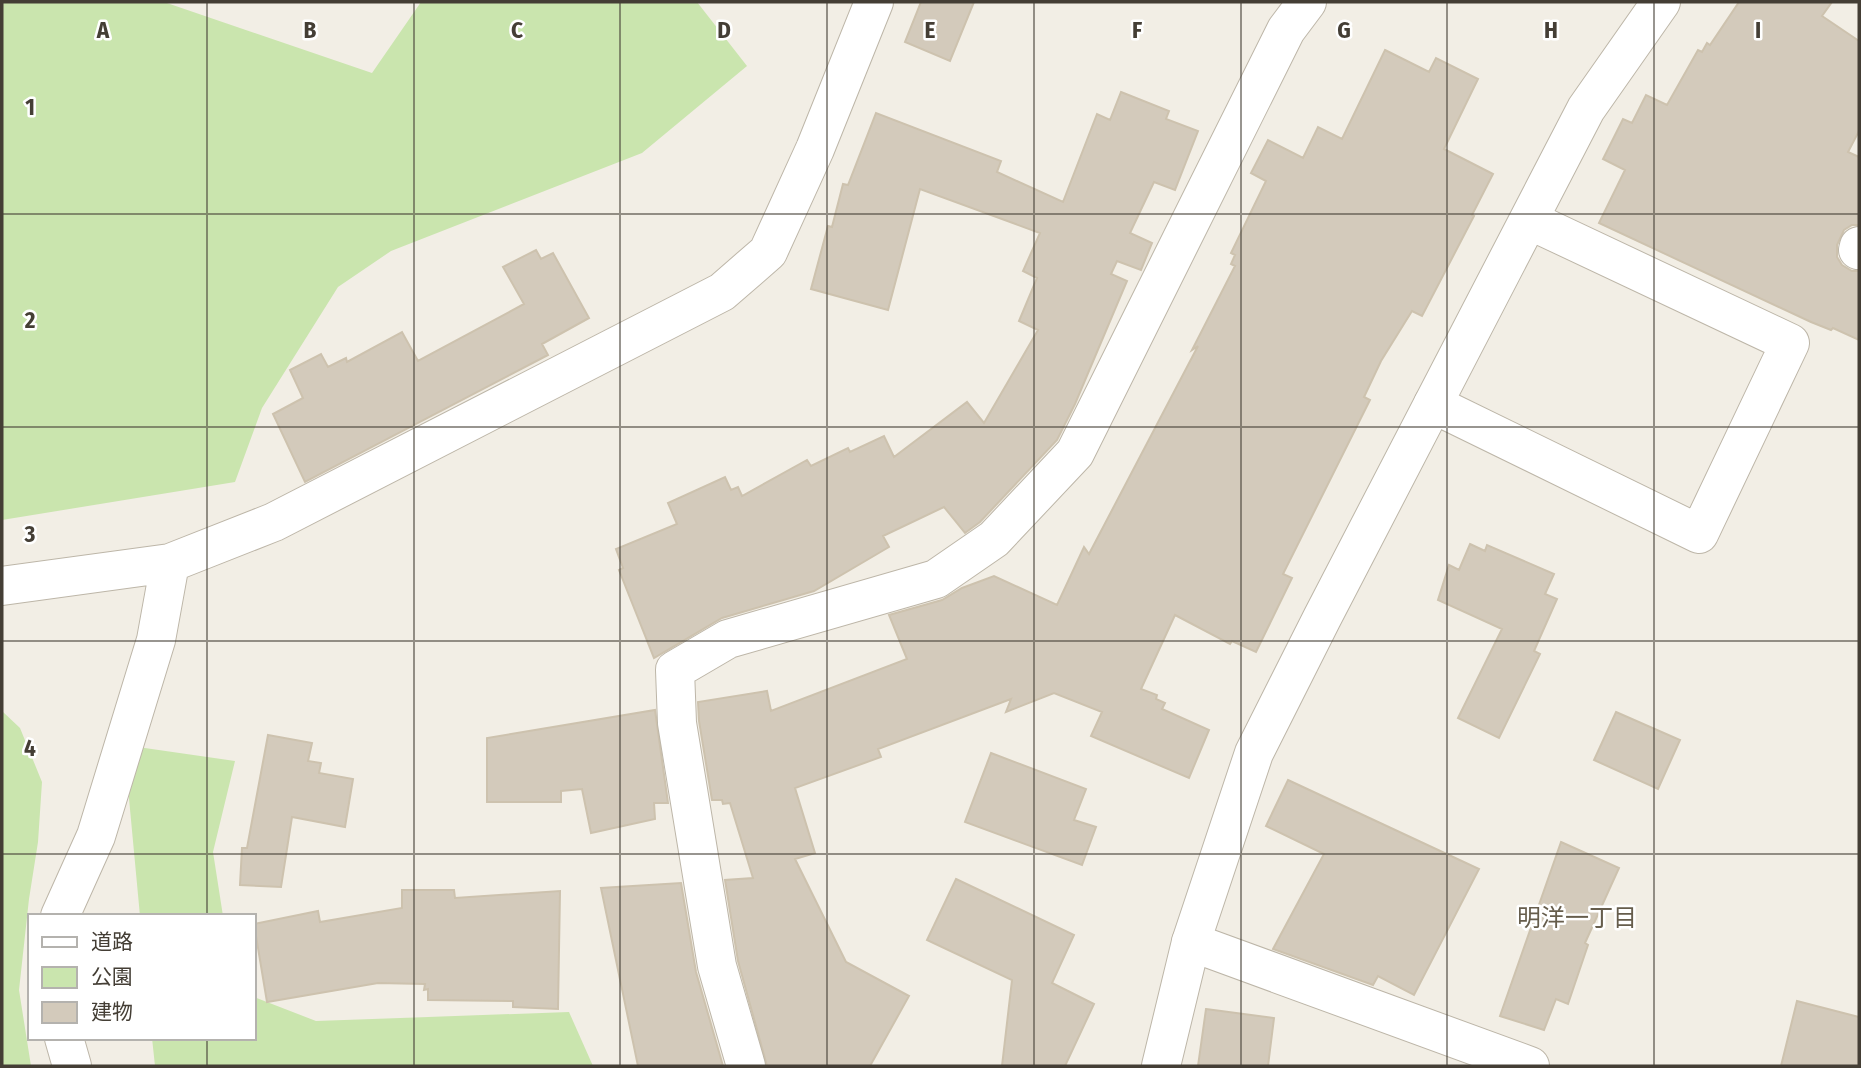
<svg xmlns="http://www.w3.org/2000/svg" width="1861" height="1068" font-family="'Fira Sans Condensed','Noto Sans JP',sans-serif">
<style>
.green{fill:#cae5ae}
.building{fill:#d3cabb;stroke:#cdc2ae;stroke-width:2}
.lines{fill:none;stroke-linecap:round;stroke-linejoin:round}
.minor-casing{stroke:#bdb6a8;stroke-width:40}
.tertiary-casing{stroke:#bdb6a8;stroke-width:40}
.minor{stroke:#fff;stroke-width:38}
.tertiary{stroke:#fff;stroke-width:38}
.grid{fill:none;stroke:#443e35;stroke-width:2;stroke-opacity:0.55}
.labels{text-anchor:middle;stroke-width:5;stroke-linejoin:round;paint-order:stroke}
.neighbourhood-label{font-size:24px;fill:#665d4c;stroke:#fff}
.grid-label{font-size:23px;text-anchor:middle;font-weight:bold;fill:#443e35;stroke:#fff;stroke-width:5;stroke-linejoin:round;paint-order:stroke}
</style>
<rect width="100%" height="100%" fill="#f2eee5"/>
<path class="green" d="M 2,2 L 164,2 L 372,73 L 421,2 L 697,2 L 747,66 L 642,153 L 391,251 L 338,287 L 262,408 L 235,482 L 2,520 Z
M 2,711 L 20,728 L 42,782 L 38,842 L 29,899 L 19,990 L 31,1066 L 2,1066 Z
M 124,745 L 235,761 L 213,852 L 223,916 L 140,916 Z
M 254,997 L 316,1021 L 569,1012 L 593,1066 L 155,1066 L 152,1038 L 254,1038 Z"/>
<path class="building" d="M 921,2 L 974,2 L 950,61 L 905,42 Z
M 1739,2 L 1832,2 L 1822,16 L 1859,41 L 1859,131 L 1848,152 L 1859,157 L 1859,225 L 1852,225 L 1844,230 L 1837,245 L 1837,257 L 1842,265 L 1852,271 L 1859,271 L 1859,340 L 1833,328 L 1831,330 L 1811,322 L 1599,223 L 1625,170 L 1603,159 L 1623,119 L 1632,123 L 1646,95 L 1667,105 L 1698,50 L 1702,52 L 1707,43 L 1710,45 Z
M 1385,50 L 1429,72 L 1436,58 L 1478,79 L 1444,149 L 1493,174 L 1472,215 L 1474,216 L 1422,316 L 1412,311 L 1381,361 L 1364,397 L 1370,400 L 1283,574 L 1292,578 L 1256,652 L 1232,641 L 1230,644 L 1175,615 L 1141,689 L 1157,695 L 1156,699 L 1165,703 L 1162,709 L 1209,730 L 1189,778 L 1091,736 L 1102,712 L 1054,693 L 1006,712 L 1011,699 L 878,749 L 881,757 L 795,788 L 815,853 L 795,859 L 846,962 L 909,996 L 870,1066 L 767,1066 L 738,961 L 725,880 L 753,878 L 730,803 L 723,804 L 722,800 L 712,800 L 699,721 L 698,702 L 767,691 L 771,711 L 907,659 L 889,615 L 942,600 L 962,588 L 994,576 L 1057,605 L 1084,547 L 1089,554 L 1198,346 L 1192,350 L 1235,266 L 1231,264 L 1235,255 L 1231,253 L 1266,181 L 1251,173 L 1268,140 L 1303,158 L 1318,127 L 1342,139 Z
M 1121,92 L 1169,111 L 1166,119 L 1198,131 L 1175,190 L 1154,182 L 1130,233 L 1152,243 L 1141,270 L 1117,261 L 1111,274 L 1127,281 L 1075,404 L 1057,440 L 980,522 L 965,533 L 944,507 L 883,536 L 889,547 L 814,591 L 722,618 L 654,658 L 619,570 L 623,568 L 616,549 L 677,524 L 668,503 L 725,477 L 731,490 L 738,487 L 742,496 L 807,460 L 811,466 L 848,448 L 850,452 L 884,436 L 894,457 L 967,402 L 984,423 L 1038,330 L 1019,321 L 1037,278 L 1023,271 L 1040,233 L 920,189 L 888,310 L 811,289 L 828,226 L 832,227 L 843,184 L 848,185 L 876,113 L 1001,161 L 997,172 L 1063,202 L 1097,114 L 1110,120 Z
M 536,250 L 541,259 L 553,253 L 589,318 L 542,344 L 548,355 L 305,482 L 273,414 L 303,398 L 290,370 L 321,354 L 328,367 L 346,358 L 347,362 L 402,332 L 418,361 L 524,304 L 503,267 Z
M 1470,544 L 1485,551 L 1487,545 L 1554,574 L 1545,594 L 1557,599 L 1534,651 L 1540,654 L 1499,738 L 1458,718 L 1502,629 L 1438,600 L 1449,565 L 1459,570 Z
M 655,710 L 668,803 L 654,803 L 655,819 L 591,833 L 582,789 L 561,791 L 561,802 L 487,802 L 487,738 Z
M 1616,712 L 1680,740 L 1658,789 L 1594,760 Z
M 268,735 L 312,743 L 308,761 L 321,763 L 319,773 L 353,779 L 345,827 L 292,817 L 281,887 L 240,885 L 242,848 L 247,848 Z
M 991,753 L 1086,789 L 1074,820 L 1096,827 L 1082,865 L 965,822 Z
M 1288,780 L 1479,869 L 1414,995 L 1378,976 L 1373,985 L 1273,949 L 1324,854 L 1266,826 Z
M 1561,842 L 1619,868 L 1585,943 L 1588,945 L 1568,1004 L 1556,999 L 1544,1030 L 1500,1016 Z
M 956,879 L 1074,935 L 1052,983 L 1094,1004 L 1065,1066 L 1002,1066 L 1012,980 L 927,940 Z
M 681,883 L 696,972 L 723,1066 L 638,1066 L 601,888 Z
M 402,890 L 454,890 L 455,898 L 560,891 L 558,1009 L 513,1007 L 513,1001 L 428,1000 L 428,989 L 424,990 L 425,984 L 378,983 L 267,1002 L 254,924 L 318,911 L 320,922 L 402,908 Z
M 1797,1001 L 1859,1017 L 1859,1066 L 1781,1066 Z
M 1206,1009 L 1274,1018 L 1268,1066 L 1198,1066 Z"/>
<g class="lines">
<g class="minor-casing">
<path id="minor" d="M 1858,250 L 1859,246
M 1433,404 L 1699,534 L 1790,343 L 1529,220
M 2,586 L 170,563 L 274,522 L 722,292 L 768,252 L 815,149 L 874,2
M 60,916 L 96,836 L 156,640 L 170,563
M 1191,942 L 1530,1066
M 64,1038 L 72,1066
M 746,1066 L 717,966 L 677,723 L 675,670 L 728,639 L 936,579 L 994,539 L 1075,453 L 1286,30 L 1307,2"/>
</g>
<g class="tertiary-casing">
<path id="tertiary" d="M 1161,1066 L 1191,942 L 1254,753 L 1322,618 L 1586,109 L 1661,2"/>
</g>
<use href="#minor" class="minor"/>
<use href="#tertiary" class="tertiary"/>
</g>
<path class="grid" d="M 207,2 L 207,916M 414,2 L 414,1066M 620,2 L 620,1066M 827,2 L 827,1066M 1034,2 L 1034,1066M 1241,2 L 1241,1066M 1447,2 L 1447,1066M 1654,2 L 1654,1066M 2,214 L 1859,214M 2,427 L 1859,427M 2,641 L 1859,641M 2,854 L 1859,854M 207,1038 L 207,1066"/>
<g class="labels">
<g class="neighbourhood-label">
<text x="1577" y="926">明洋一丁目</text>
</g>
</g>
<g class="grid-label">
<text x="103" y="38">A</text>
<text x="310" y="38">B</text>
<text x="517" y="38">C</text>
<text x="724" y="38">D</text>
<text x="930" y="38">E</text>
<text x="1137" y="38">F</text>
<text x="1344" y="38">G</text>
<text x="1551" y="38">H</text>
<text x="1758" y="38">I</text>
<text x="30" y="115">1</text>
<text x="30" y="328">2</text>
<text x="30" y="542">3</text>
<text x="30" y="756">4</text>
</g>
<rect width="1861" height="1068" fill="none" stroke="#443e35" stroke-width="7"/>
<rect x="28" y="914" width="228" height="126" fill="#ffffff" stroke="#b4b2ae" stroke-width="2"/>
<rect x="42" y="937" width="35" height="10" fill="#ffffff" stroke="#b4b2ae" stroke-width="2"/>
<text x="91" y="949" font-size="21" fill="#443e35">道路</text>
<rect x="42" y="967" width="35" height="21" fill="#cae5ae" stroke="#b4b2ae" stroke-width="2"/>
<text x="91" y="984" font-size="21" fill="#443e35">公園</text>
<rect x="42" y="1002" width="35" height="21" fill="#d3cabb" stroke="#b4b2ae" stroke-width="2"/>
<text x="91" y="1019" font-size="21" fill="#443e35">建物</text>
</svg>
